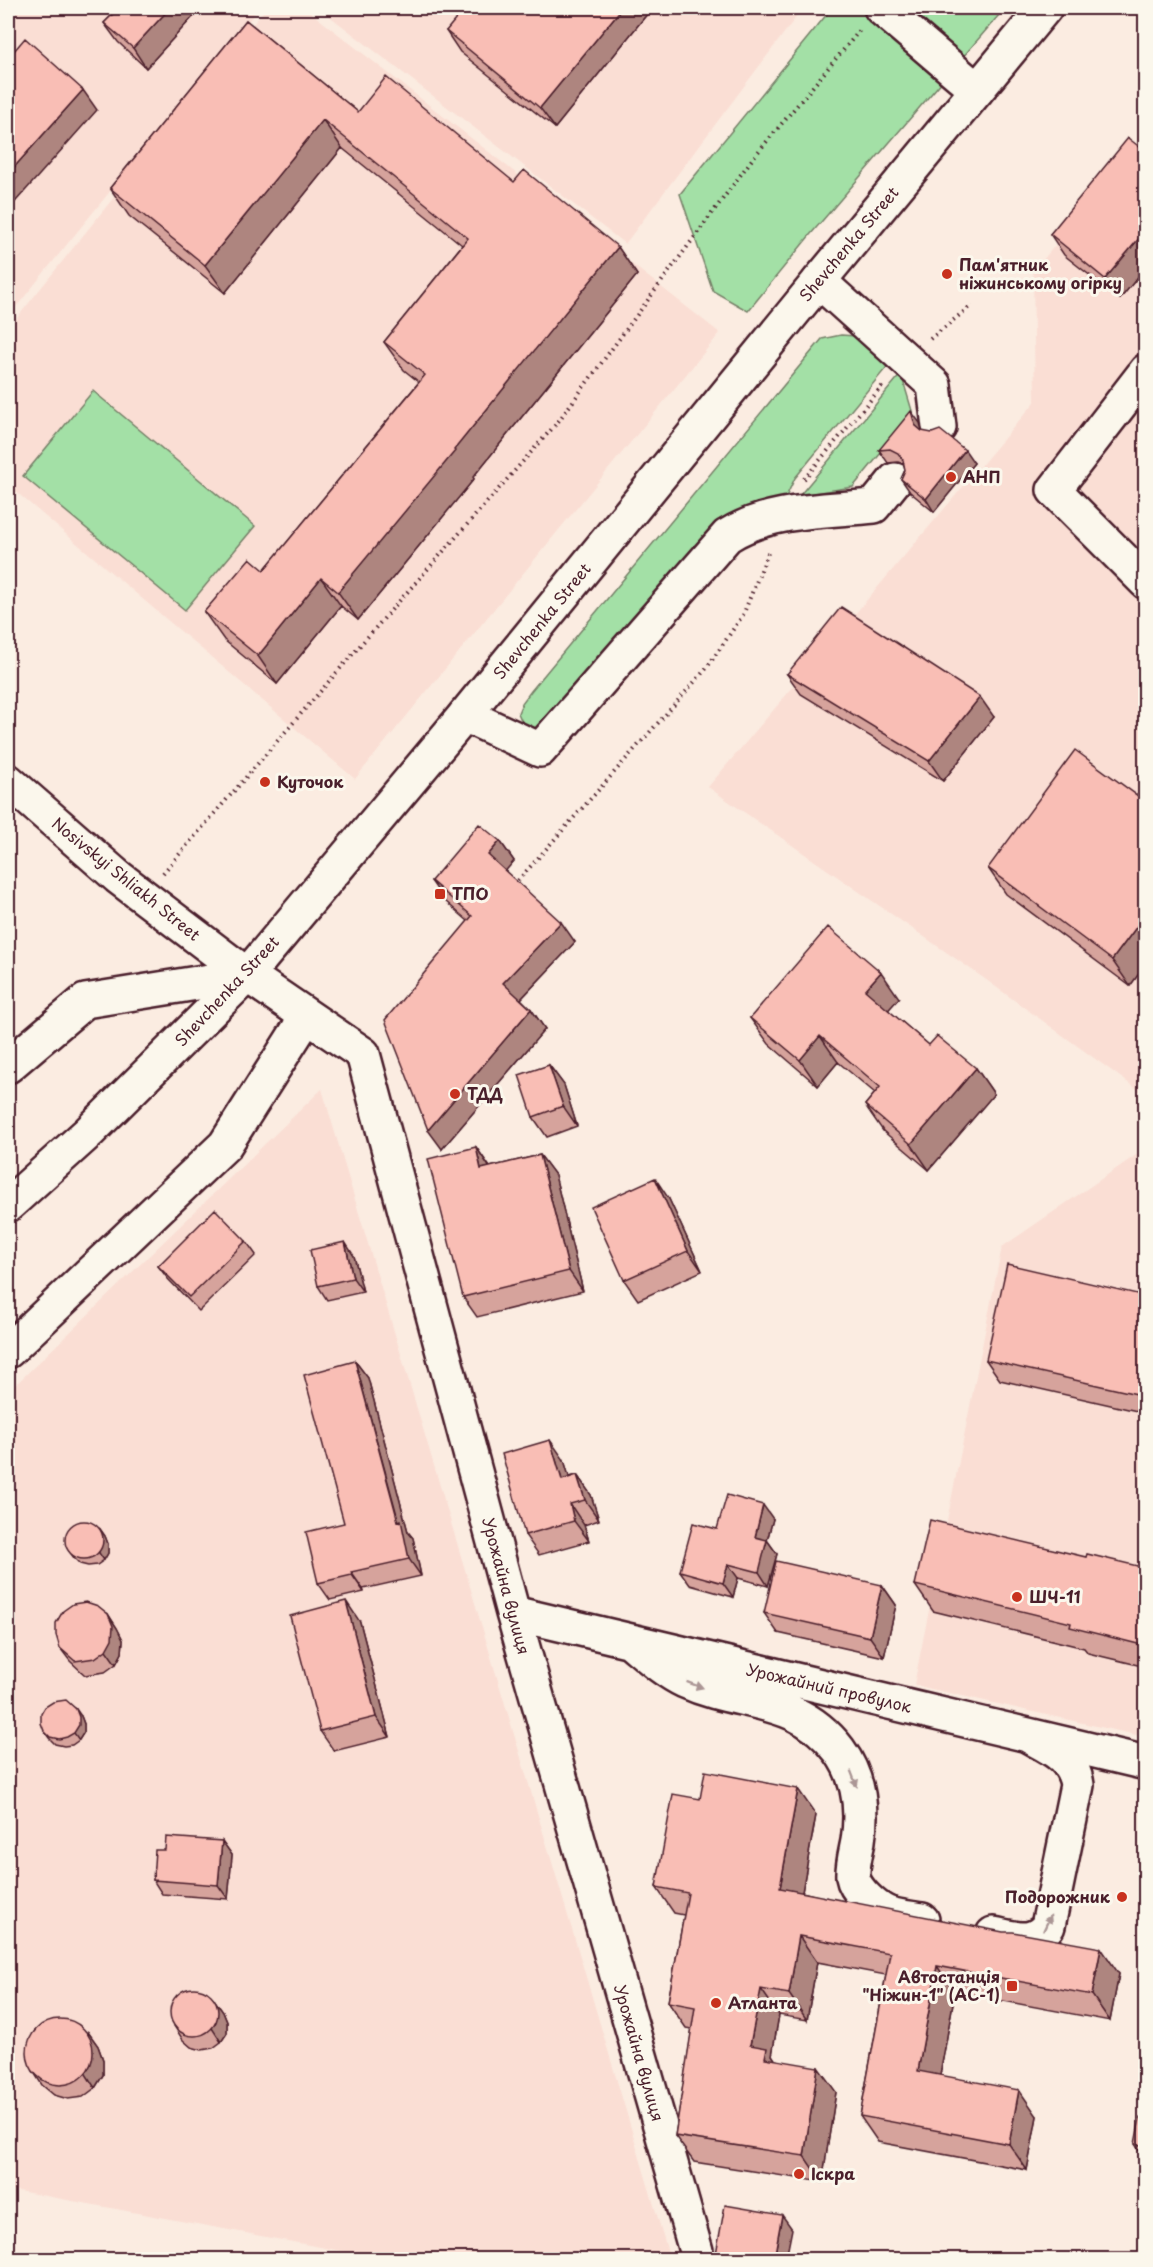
<svg xmlns="http://www.w3.org/2000/svg" width="1153" height="2267" font-family="'Playpen Sans',sans-serif">
<style>
.built{fill:#faded4}
.green{fill:#a3e0a6;stroke:#768068;stroke-width:1.5}
.lines{fill:none;stroke-linecap:round;stroke-linejoin:round}
.minor-casing{stroke:#4a1f2b;stroke-width:38}
.major-casing{stroke:#4a1f2b;stroke-width:38}
.path{stroke:#4a1f2b;stroke-width:4;stroke-dasharray:1.5 4.5;stroke-linecap:butt}
.minor{stroke:#fbf7ec;stroke-width:33}
.major{stroke:#fbf7ec;stroke-width:33}
.wall{fill:#d6a39c;stroke:#4a1f2b;stroke-width:1.5}
.shaded-wall{fill:#ae857f;stroke:#4a1f2b;stroke-width:1.5}
.building{fill:#f9beb5;stroke:#4a1f2b;stroke-width:1.5}
.oneway{fill:#ab9695}
.poi-dot{fill:#c8321e;stroke:#fbf7ec;stroke-width:2}
.labels{text-anchor:middle;stroke-width:6;stroke-linejoin:round;paint-order:stroke}
.street-label{font-size:16px;fill:#4a1f2b;stroke:#fbf7ec}
.poi-label{font-size:16px;font-weight:bold;fill:#4a1f2b;stroke:#fbf7ec;text-anchor:start}
</style>
<rect width="100%" height="100%" fill="#fbece1"/>
<filter id="ink" filterUnits="userSpaceOnUse"><feTurbulence type="fractalNoise" baseFrequency=".0167" numOctaves="2"/><feDisplacementMap in="SourceGraphic" scale="12" xChannelSelector="R" yChannelSelector="G"/><feConvolveMatrix kernelMatrix="1 2 1 2 8 2 1 2 1" color-interpolation-filters="sRGB"/></filter>
<g filter="url(#ink)">
<path class="built" d="M 8,8 L 259,8 L 8,317 Z
M 266,8 L 305,8 L 720,333 L 355,779 L 8,485 L 8,329 Z
M 319,8 L 803,8 L 625,244 Z
M 1145,136 L 1145,1095 L 985,979 L 708,787 L 1035,402 L 1033,272 Z
M 322,1089 L 670,2259 L 385,2259 L 8,2189 L 8,1392 Z
M 1145,1149 L 1145,1737 L 914,1685 L 1002,1247 Z"/>
<path class="green" d="M 832,8 L 1005,8 L 810,235 L 748,311 L 713,291 L 680,194 Z
M 841,335 L 856,336 L 891,362 L 795,478 L 785,499 C 758,502 737,511 714,526 L 559,713 L 539,729 L 529,728 L 522,722 L 518,713 L 522,703 L 531,691 L 822,339 Z
M 901,374 L 913,414 L 853,487 L 800,495 Z
M 93,391 L 255,526 L 185,610 L 23,476 Z"/>
<g class="lines">
<g class="minor-casing">
<path id="minor" d="M 881,8 L 977,90
M 819,281 L 934,385 L 939,427
M 1146,371 L 1054,490 L 1146,582
M 465,715 L 540,750 L 727,536 C 769,509 825,511 874,506 L 895,480
M 8,1066 L 85,1001 L 247,975 L 363,1054 L 513,1613 L 696,2251
M 8,1351 L 225,1145 L 307,1016
M 513,1613 L 1146,1763
M 630,1641 C 647,1655 664,1671 685,1681 C 742,1707 796,1694 839,1750 C 859,1777 863,1809 858,1841 C 856,1852 852,1866 853,1877 C 855,1890 875,1908 887,1913 C 897,1917 911,1918 922,1920
M 993,1934 C 1015,1938 1033,1946 1048,1926 L 1077,1785 C 1073,1756 1050,1748 1027,1735"/>
</g>
<g class="major-casing">
<path id="major" d="M 8,781 L 118,877 L 247,975
M 8,1205 L 89,1132 L 247,975 L 465,715 L 819,281 L 1045,8"/>
</g>
<path class="path" d="M 930,339 L 972,305
M 804,479 L 884,384
M 163,873 L 364,641 L 557,423 L 753,158 L 860,30
M 514,885 L 706,669 L 743,615 L 768,553"/>
<use href="#minor" class="minor"/>
<use href="#major" class="major"/>
</g>
<path class="wall" d="M 119,8 L 201,8 L 146,68 L 118,42 L 104,23 Z
M 652,8 L 555,128 L 460,52 L 446,31 Z
M 246,20 L 358,112 L 514,182 L 618,247 L 637,275 L 473,477 L 474,479 L 358,620 L 341,606 L 277,684 L 224,640 L 204,612 L 264,570 L 419,382 L 404,370 L 384,342 L 462,245 L 342,148 L 225,293 L 129,216 L 110,188 Z
M 1146,152 L 1146,267 L 1120,299 L 1064,255 L 1050,234 Z
M 920,423 L 922,431 L 974,463 L 934,512 L 910,492 L 901,479 L 905,470 L 904,464 L 898,462 L 888,463 L 879,450 Z
M 787,674 L 994,717 L 943,781 L 801,694 Z
M 1146,802 L 1146,964 L 1130,986 L 1006,894 L 988,868 Z
M 500,841 L 514,861 L 505,871 L 575,942 L 521,999 L 531,1009 L 545,1029 L 442,1149 L 468,921 L 445,901 L 431,881 Z
M 899,998 L 888,1010 L 929,1045 L 976,1068 L 994,1094 L 929,1170 L 883,1131 L 865,1105 L 875,1093 L 838,1062 L 818,1086 L 769,1044 L 750,1018 Z
M 549,1065 L 564,1085 L 577,1126 L 547,1137 L 533,1117 Z
M 476,1147 L 490,1167 L 540,1155 L 555,1175 L 583,1291 L 477,1317 L 463,1297 Z
M 669,1199 L 702,1271 L 638,1300 L 624,1280 Z
M 246,1241 L 256,1255 L 199,1311 L 168,1279 L 158,1266 Z
M 354,1256 L 363,1292 L 327,1300 L 318,1286 Z
M 1146,1296 L 1146,1413 L 1000,1380 L 986,1360 Z
M 355,1361 L 368,1378 L 408,1532 L 413,1538 L 421,1576 L 363,1589 L 364,1592 L 330,1600 L 318,1583 L 344,1523 Z
M 564,1460 L 569,1477 L 577,1475 L 591,1495 L 599,1520 L 584,1525 L 589,1541 L 539,1555 L 525,1535 Z
M 773,1519 L 767,1540 L 777,1554 L 768,1586 L 738,1578 L 733,1597 L 690,1585 L 680,1571 L 717,1529 Z
M 100,1529 L 105,1536 L 108,1544 L 108,1553 L 104,1560 L 97,1565 L 88,1566 L 80,1564 L 74,1558 L 69,1551 Z
M 1086,1557 L 1146,1568 L 1146,1667 L 1088,1653 L 1084,1648 L 933,1611 L 915,1585 Z
M 882,1585 L 896,1605 L 884,1657 L 778,1633 L 764,1613 Z
M 108,1614 L 117,1628 L 123,1640 L 122,1653 L 116,1664 L 105,1672 L 85,1675 L 70,1661 L 60,1648 Z
M 360,1622 L 390,1737 L 334,1751 L 320,1731 Z
M 81,1716 L 84,1724 L 84,1732 L 79,1740 L 72,1745 L 64,1746 L 55,1744 L 49,1738 L 44,1731 Z
M 700,1799 L 816,1815 L 802,1892 L 1119,1974 L 1110,2021 L 955,1992 L 940,2075 L 1037,2116 L 1027,2170 L 878,2142 L 860,2116 L 886,1975 L 817,1962 L 807,2020 L 779,2015 L 772,2055 L 775,2060 L 836,2092 L 822,2182 L 694,2162 L 675,2136 L 692,2029 L 686,2028 L 668,2002 L 684,1915 L 674,1913 L 656,1887 Z
M 222,1841 L 232,1855 L 228,1899 L 162,1894 L 153,1880 L 165,1850 Z
M 213,1998 L 223,2012 L 227,2022 L 227,2033 L 221,2042 L 213,2048 L 202,2050 L 191,2047 L 183,2040 L 174,2026 Z
M 88,2032 L 98,2046 L 103,2060 L 103,2075 L 95,2088 L 83,2097 L 68,2099 L 54,2095 L 42,2085 L 33,2071 Z
M 1146,2119 L 1146,2152 L 1140,2152 L 1135,2144 Z"/>
<path class="shaded-wall" d="M 170,8 L 201,8 L 146,68 L 133,48 Z
M 622,8 L 652,8 L 555,128 L 540,108 Z
M 83,90 L 97,110 L 8,210 L 8,174 Z
M 323,120 L 342,148 L 225,293 L 205,265 Z
M 1146,230 L 1146,267 L 1120,299 L 1105,279 Z
M 618,247 L 637,275 L 473,477 L 474,479 L 358,620 L 338,592 Z
M 911,411 L 920,423 L 924,438 L 915,425 Z
M 965,450 L 974,463 L 934,512 L 926,499 Z
M 321,578 L 341,606 L 277,684 L 258,656 Z
M 980,697 L 994,717 L 943,781 L 929,761 Z
M 500,841 L 514,861 L 502,875 L 488,855 Z
M 1146,914 L 1146,964 L 1130,986 L 1112,960 Z
M 561,922 L 575,942 L 517,1003 L 503,983 Z
M 881,972 L 899,998 L 883,1016 L 865,990 Z
M 531,1009 L 545,1029 L 442,1149 L 428,1130 Z
M 820,1036 L 838,1062 L 818,1086 L 800,1060 Z
M 549,1065 L 564,1085 L 577,1126 L 563,1106 Z
M 976,1068 L 994,1094 L 929,1170 L 911,1144 Z
M 476,1147 L 490,1168 L 481,1169 Z
M 540,1155 L 555,1175 L 583,1291 L 569,1271 Z
M 655,1178 L 669,1199 L 702,1271 L 688,1251 Z
M 345,1242 L 354,1256 L 363,1292 L 353,1278 Z
M 355,1361 L 368,1378 L 408,1532 L 413,1538 L 421,1576 L 409,1559 Z
M 550,1440 L 564,1460 L 576,1500 L 562,1480 Z
M 577,1475 L 591,1495 L 599,1520 L 585,1500 Z
M 570,1504 L 584,1525 L 589,1541 L 574,1521 Z
M 763,1505 L 773,1519 L 765,1548 L 767,1540 L 777,1554 L 768,1586 L 759,1572 L 755,1537 Z
M 8,1522 L 10,1536 L 8,1539 Z
M 100,1529 L 105,1536 L 108,1544 L 108,1553 L 104,1560 L 99,1553 Z
M 728,1564 L 738,1578 L 733,1597 L 723,1583 Z
M 351,1572 L 363,1589 L 364,1592 L 352,1575 Z
M 882,1585 L 896,1605 L 884,1657 L 870,1637 Z
M 346,1601 L 360,1622 L 390,1737 L 376,1717 Z
M 108,1614 L 117,1628 L 123,1640 L 122,1653 L 116,1664 L 106,1650 Z
M 76,1709 L 81,1716 L 84,1724 L 84,1732 L 79,1740 L 74,1733 Z
M 8,1770 L 13,1782 L 12,1795 L 8,1804 Z
M 798,1789 L 816,1815 L 798,1914 L 780,1888 Z
M 222,1841 L 232,1855 L 228,1899 L 218,1885 Z
M 799,1936 L 817,1962 L 807,2020 L 789,1994 Z
M 1101,1948 L 1119,1974 L 1110,2021 L 1092,1995 Z
M 937,1966 L 955,1992 L 936,2097 L 918,2071 Z
M 761,1989 L 779,2015 L 772,2055 L 785,2074 L 750,2045 Z
M 213,1998 L 223,2012 L 227,2022 L 227,2033 L 221,2042 L 212,2028 Z
M 88,2032 L 98,2046 L 103,2060 L 103,2075 L 95,2088 L 86,2074 Z
M 818,2067 L 836,2092 L 822,2182 L 804,2156 Z
M 1019,2090 L 1037,2116 L 1027,2170 L 1009,2144 Z
M 782,2215 L 792,2229 L 786,2259 L 774,2259 Z"/>
<path class="building" d="M 119,8 L 170,8 L 133,48 L 104,23 Z
M 465,8 L 622,8 L 540,108 L 446,31 Z
M 246,20 L 358,112 L 386,77 L 514,182 L 524,170 L 618,247 L 454,450 L 455,451 L 338,592 L 321,578 L 258,656 L 204,612 L 250,558 L 264,570 L 425,375 L 384,342 L 468,238 L 323,120 L 205,265 L 110,188 Z
M 25,38 L 83,90 L 8,174 L 8,58 Z
M 1128,138 L 1146,152 L 1146,230 L 1105,279 L 1050,234 Z
M 911,411 L 915,425 L 922,431 L 932,433 L 940,430 L 965,450 L 926,499 L 901,479 L 905,470 L 903,460 L 898,453 L 890,449 L 879,450 Z
M 841,607 L 980,697 L 929,761 L 787,674 Z
M 1075,750 L 1146,802 L 1146,914 L 1112,960 L 988,868 Z
M 479,824 L 500,841 L 488,855 L 561,922 L 503,983 L 531,1009 L 428,1130 L 385,1020 L 472,916 L 431,881 Z
M 828,927 L 881,972 L 865,990 L 929,1045 L 937,1036 L 976,1068 L 911,1144 L 865,1105 L 880,1087 L 820,1036 L 800,1060 L 750,1018 Z
M 549,1065 L 563,1106 L 533,1117 L 519,1075 Z
M 476,1147 L 481,1169 L 540,1155 L 569,1271 L 463,1297 L 428,1159 Z
M 655,1178 L 688,1251 L 624,1280 L 591,1207 Z
M 215,1209 L 246,1241 L 189,1297 L 158,1266 Z
M 345,1242 L 353,1278 L 318,1286 L 310,1250 Z
M 1007,1264 L 1146,1296 L 1146,1396 L 986,1360 Z
M 355,1361 L 398,1521 L 401,1520 L 409,1559 L 351,1572 L 352,1575 L 318,1583 L 306,1532 L 344,1523 L 304,1375 Z
M 550,1440 L 562,1480 L 577,1475 L 585,1500 L 570,1504 L 574,1521 L 525,1535 L 502,1454 Z
M 727,1495 L 763,1505 L 755,1537 L 767,1540 L 759,1572 L 728,1564 L 723,1583 L 680,1571 L 693,1523 L 717,1529 Z
M 930,1520 L 1086,1557 L 1087,1554 L 1146,1568 L 1146,1646 L 1070,1627 L 1071,1623 L 915,1585 Z
M65 1540a19 19 0 1 1 38 0a19 19 0 1 1-38 0Z
M 776,1561 L 882,1585 L 870,1637 L 764,1613 Z
M 346,1601 L 376,1717 L 320,1731 L 290,1616 Z
M 86,1602 L 98,1606 L 108,1614 L 113,1626 L 112,1639 L 106,1650 L 95,1658 L 75,1661 L 60,1648 L 56,1635 L 56,1623 L 63,1611 L 73,1604 Z
M 66,1700 L 76,1709 L 79,1717 L 79,1725 L 74,1733 L 67,1737 L 59,1739 L 50,1737 L 44,1731 L 41,1723 L 41,1714 L 45,1707 L 53,1702 Z
M 705,1771 L 798,1789 L 780,1888 L 1003,1932 L 1013,1932 L 1101,1948 L 1092,1995 L 937,1966 L 918,2071 L 1019,2090 L 1009,2144 L 860,2116 L 890,1953 L 799,1936 L 789,1994 L 761,1989 L 750,2045 L 767,2048 L 765,2058 L 818,2067 L 804,2156 L 675,2136 L 695,2007 L 668,2002 L 688,1893 L 656,1887 L 673,1794 L 700,1799 Z
M 166,1837 L 222,1841 L 218,1885 L 153,1880 L 155,1850 L 165,1850 Z
M170 2012a24 24 0 1 1 48 0a24 24 0 1 1-48 0Z
M27 2052a33 33 0 1 1 66 0a33 33 0 1 1-66 0Z
M 1140,2118 L 1146,2119 L 1146,2146 L 1135,2144 Z
M 725,2205 L 782,2215 L 774,2259 L 715,2259 Z"/>
<defs><path id="oneway-solid" d="M-6-.8H1V-3.2L6.5 0L1 3.2V.8H-6Z" transform="scale(1.5)"/></defs>
<g class="oneway">
<use href="#oneway-solid" transform="translate(695 1685) rotate(20)"/>
<use href="#oneway-solid" transform="translate(854 1779) rotate(69)"/>
<use href="#oneway-solid" transform="translate(1047 1923) rotate(-65)"/>
</g>
</g>
<g class="poi-dot">
<circle cx="947" cy="274" r="6"/>
<circle cx="951" cy="477" r="6"/>
<circle cx="265" cy="782" r="6"/>
<rect x="434" y="888" width="12" height="12" rx="3"/>
<circle cx="455" cy="1094" r="6"/>
<circle cx="1017" cy="1597" r="6"/>
<circle cx="1122" cy="1897" r="6"/>
<rect x="1006" y="1980" width="12" height="12" rx="3"/>
<circle cx="716" cy="2003" r="6"/>
<circle cx="799" cy="2174" r="6"/>
</g>
<g class="labels">
<g class="street-label">
<text transform="translate(849 244) rotate(-50)" y="6">Shevchenka Street</text>
<text transform="translate(542 621) rotate(-51)" y="6">Shevchenka Street</text>
<text transform="translate(126 879) rotate(39)" y="6">Nosivskyi Shliakh Street</text>
<text transform="translate(227 991) rotate(-47)" y="6">Shevchenka Street</text>
<text transform="translate(506 1586) rotate(75)" y="6">Урожайна вулиця</text>
<text transform="translate(829 1688) rotate(13)" y="6">Урожайний провулок</text>
<text transform="translate(639 2053) rotate(74)" y="6">Урожайна вулиця</text>
</g>
<g class="poi-label">
<text x="959" y="271">Пам'ятник<tspan x="959" dy="18">ніжинському огірку</tspan></text>
<text x="963" y="483">АНП</text>
<text x="277" y="788">Куточок</text>
<text x="452" y="900">ТПО</text>
<text x="467" y="1100">ТДД</text>
<text x="1029" y="1603">ШЧ-11</text>
<text x="1110" y="1903" text-anchor="end">Подорожник</text>
<text x="1000" y="1983" text-anchor="end">Автостанція<tspan x="1000" dy="18">"Ніжин-1" (АС-1)</tspan></text>
<text x="728" y="2009">Атланта</text>
<text x="811" y="2180">Іскра</text>
</g>
</g>
<rect width="1153" height="2267" fill="none" stroke="#fbf7ec" stroke-width="30"/>
<rect x="15" y="15" width="1123" height="2237" fill="none" stroke="#4a1f2b" stroke-width="2" filter="url(#ink)"/>
</svg>
